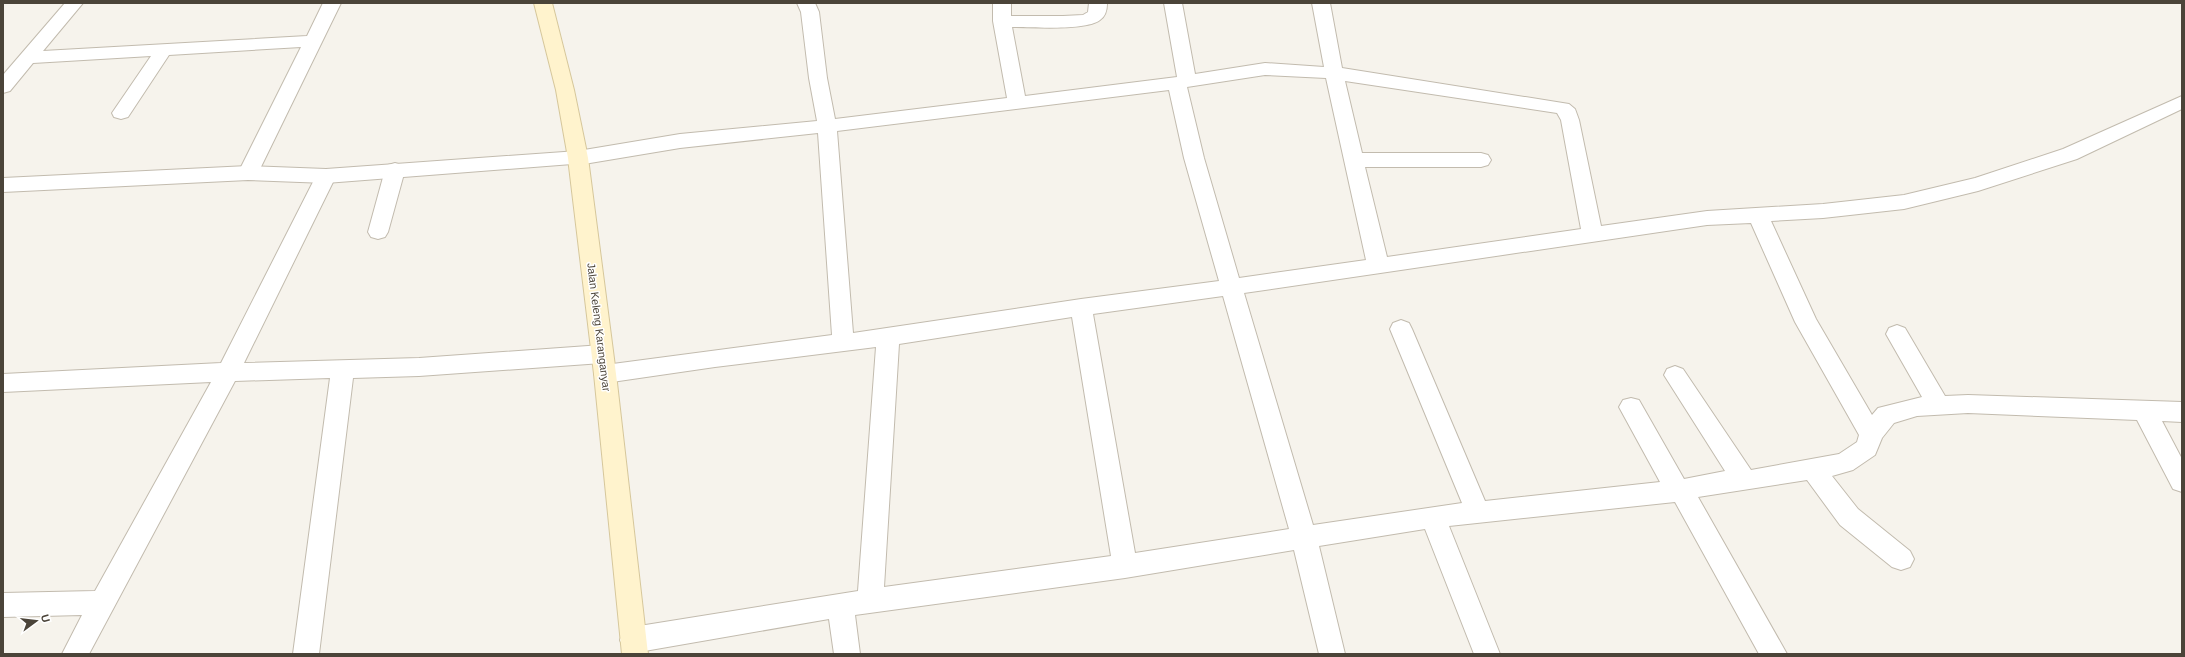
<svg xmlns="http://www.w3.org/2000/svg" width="2185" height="657" font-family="Helvetica,sans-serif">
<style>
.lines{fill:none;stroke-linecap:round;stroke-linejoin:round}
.minor-casing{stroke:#c2bbae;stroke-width:2}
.tertiary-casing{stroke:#c2bbae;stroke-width:2}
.secondary-casing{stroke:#d6c79b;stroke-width:2}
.minor{fill:#fff;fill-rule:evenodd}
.tertiary{fill:#fff;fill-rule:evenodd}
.secondary{fill:#fff3cd;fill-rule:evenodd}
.labels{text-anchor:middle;stroke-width:3;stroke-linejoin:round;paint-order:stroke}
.street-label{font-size:11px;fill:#4b4439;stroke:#fff}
</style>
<rect width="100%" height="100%" fill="#f6f3ec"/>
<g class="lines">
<g class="minor-casing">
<path id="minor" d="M 65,3 L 83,3 L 43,51 L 307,36 L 323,3 L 341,3 L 258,173 L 255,178 L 248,180 L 241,178 L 238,173 L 301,47 L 169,55 L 128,117 L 121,119 L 114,117 L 112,113 L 151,56 L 33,63 L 10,91 L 3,93 L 3,75 Z
M 797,3 L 815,3 L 819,12 L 827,78 L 835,119 L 1007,98 L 993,21 L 993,3 L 1011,3 L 1011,16 L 1063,16 L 1083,15 L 1088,12 L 1089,3 L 1107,3 C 1107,9 1106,16 1100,20 C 1086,31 1031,27 1012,27 L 1025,96 L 1177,77 L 1164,3 L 1182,3 L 1195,74 L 1265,63 L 1324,67 L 1312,3 L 1330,3 L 1342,68 L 1569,104 L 1575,109 L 1579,120 L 1601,226 L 1707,211 L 1823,204 L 1904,195 L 1975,178 L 2063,149 L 2182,96 L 2182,109 L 2077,159 L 1978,191 L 1904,209 L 1823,218 L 1771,221 L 1816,319 L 1872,415 L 1878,408 L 1922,397 L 1886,334 L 1889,328 L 1897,325 L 1905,328 L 1945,396 L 1968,395 L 2182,402 L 2182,422 L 2162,421 L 2182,459 L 2182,492 L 2173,489 L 2137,420 L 1968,413 L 1917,416 L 1894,423 L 1882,438 L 1875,455 L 1853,470 L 1832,476 L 1858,509 L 1910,551 L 1914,559 L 1910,567 L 1901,570 L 1892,567 L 1840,525 L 1807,480 L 1698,497 L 1787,654 L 1759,654 L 1675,502 L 1449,526 L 1500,654 L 1474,654 L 1425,529 L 1319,546 L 1345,654 L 1319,654 L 1294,550 L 1125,578 L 855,615 L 860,654 L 834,654 L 829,619 L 633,653 L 624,649 L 620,640 L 624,631 L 633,627 L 858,591 L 876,347 L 715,367 L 605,383 L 597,380 L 594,374 L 597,368 L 605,365 L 832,335 L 818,133 L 680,148 L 578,165 L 571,163 L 568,158 L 571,153 L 578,151 L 680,134 L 817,121 L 809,78 L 801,12 ZM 1265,75 L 1326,78 L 1366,260 L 1239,278 L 1204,158 L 1187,87 ZM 1345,81 L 1557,113 L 1561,120 L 1581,229 L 1387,257 L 1365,167 L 1481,167 L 1488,165 L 1491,160 L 1488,155 L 1481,153 L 1362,153 ZM 1169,90 L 1184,158 L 1219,281 L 1081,299 L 853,333 L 837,131 ZM 1751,223 L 1795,322 L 1859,435 L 1857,442 L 1839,454 L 1751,470 L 1683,369 L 1675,366 L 1667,369 L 1664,375 L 1725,471 L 1684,479 L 1639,400 L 1631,398 L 1623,400 L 1619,407 L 1660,482 L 1485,501 L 1412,329 L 1409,323 L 1401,320 L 1393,323 L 1390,329 L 1462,503 L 1313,525 L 1244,293 L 1707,225 ZM 1223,296 L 1289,529 L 1135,553 L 1093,314 ZM 1072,317 L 1111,556 L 884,587 L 899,344 Z
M 395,163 L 402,165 L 405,170 L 388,232 L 385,237 L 378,239 L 371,237 L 368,232 L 385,170 L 388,165 Z
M 326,169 L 333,171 L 336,176 L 244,363 L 419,358 L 602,345 L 610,348 L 613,354 L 610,360 L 602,363 L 419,376 L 353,378 L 319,654 L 293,654 L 330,378 L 235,381 L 89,654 L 62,654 L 82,615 L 3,617 L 3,593 L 95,591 L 211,382 L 3,392 L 3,374 L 221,363 L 316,176 L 319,171 Z"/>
</g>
<g class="tertiary-casing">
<path id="tertiary" d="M 578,151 L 585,153 L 588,158 L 585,163 L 326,183 L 248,180 L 3,192 L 3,178 L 248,166 L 326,169 Z"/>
</g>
<g class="secondary-casing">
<path id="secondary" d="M 534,3 L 552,3 L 574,90 L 588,158 L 616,374 L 648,654 L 622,654 L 594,374 L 568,158 L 556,90 Z"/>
</g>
<use href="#minor" class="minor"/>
<use href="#tertiary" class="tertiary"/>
<use href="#secondary" class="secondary"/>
</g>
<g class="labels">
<g class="street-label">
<text transform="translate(599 327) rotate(83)" y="4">Jalan Keleng Karanganyar</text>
</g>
</g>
<rect width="2185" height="657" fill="none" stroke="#4b4439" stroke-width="8"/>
<g transform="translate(36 621) rotate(75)" stroke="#ffffff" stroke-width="3" paint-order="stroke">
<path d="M0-3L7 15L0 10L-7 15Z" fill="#4b4439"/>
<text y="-6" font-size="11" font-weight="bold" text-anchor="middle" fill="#4b4439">U</text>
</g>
</svg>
